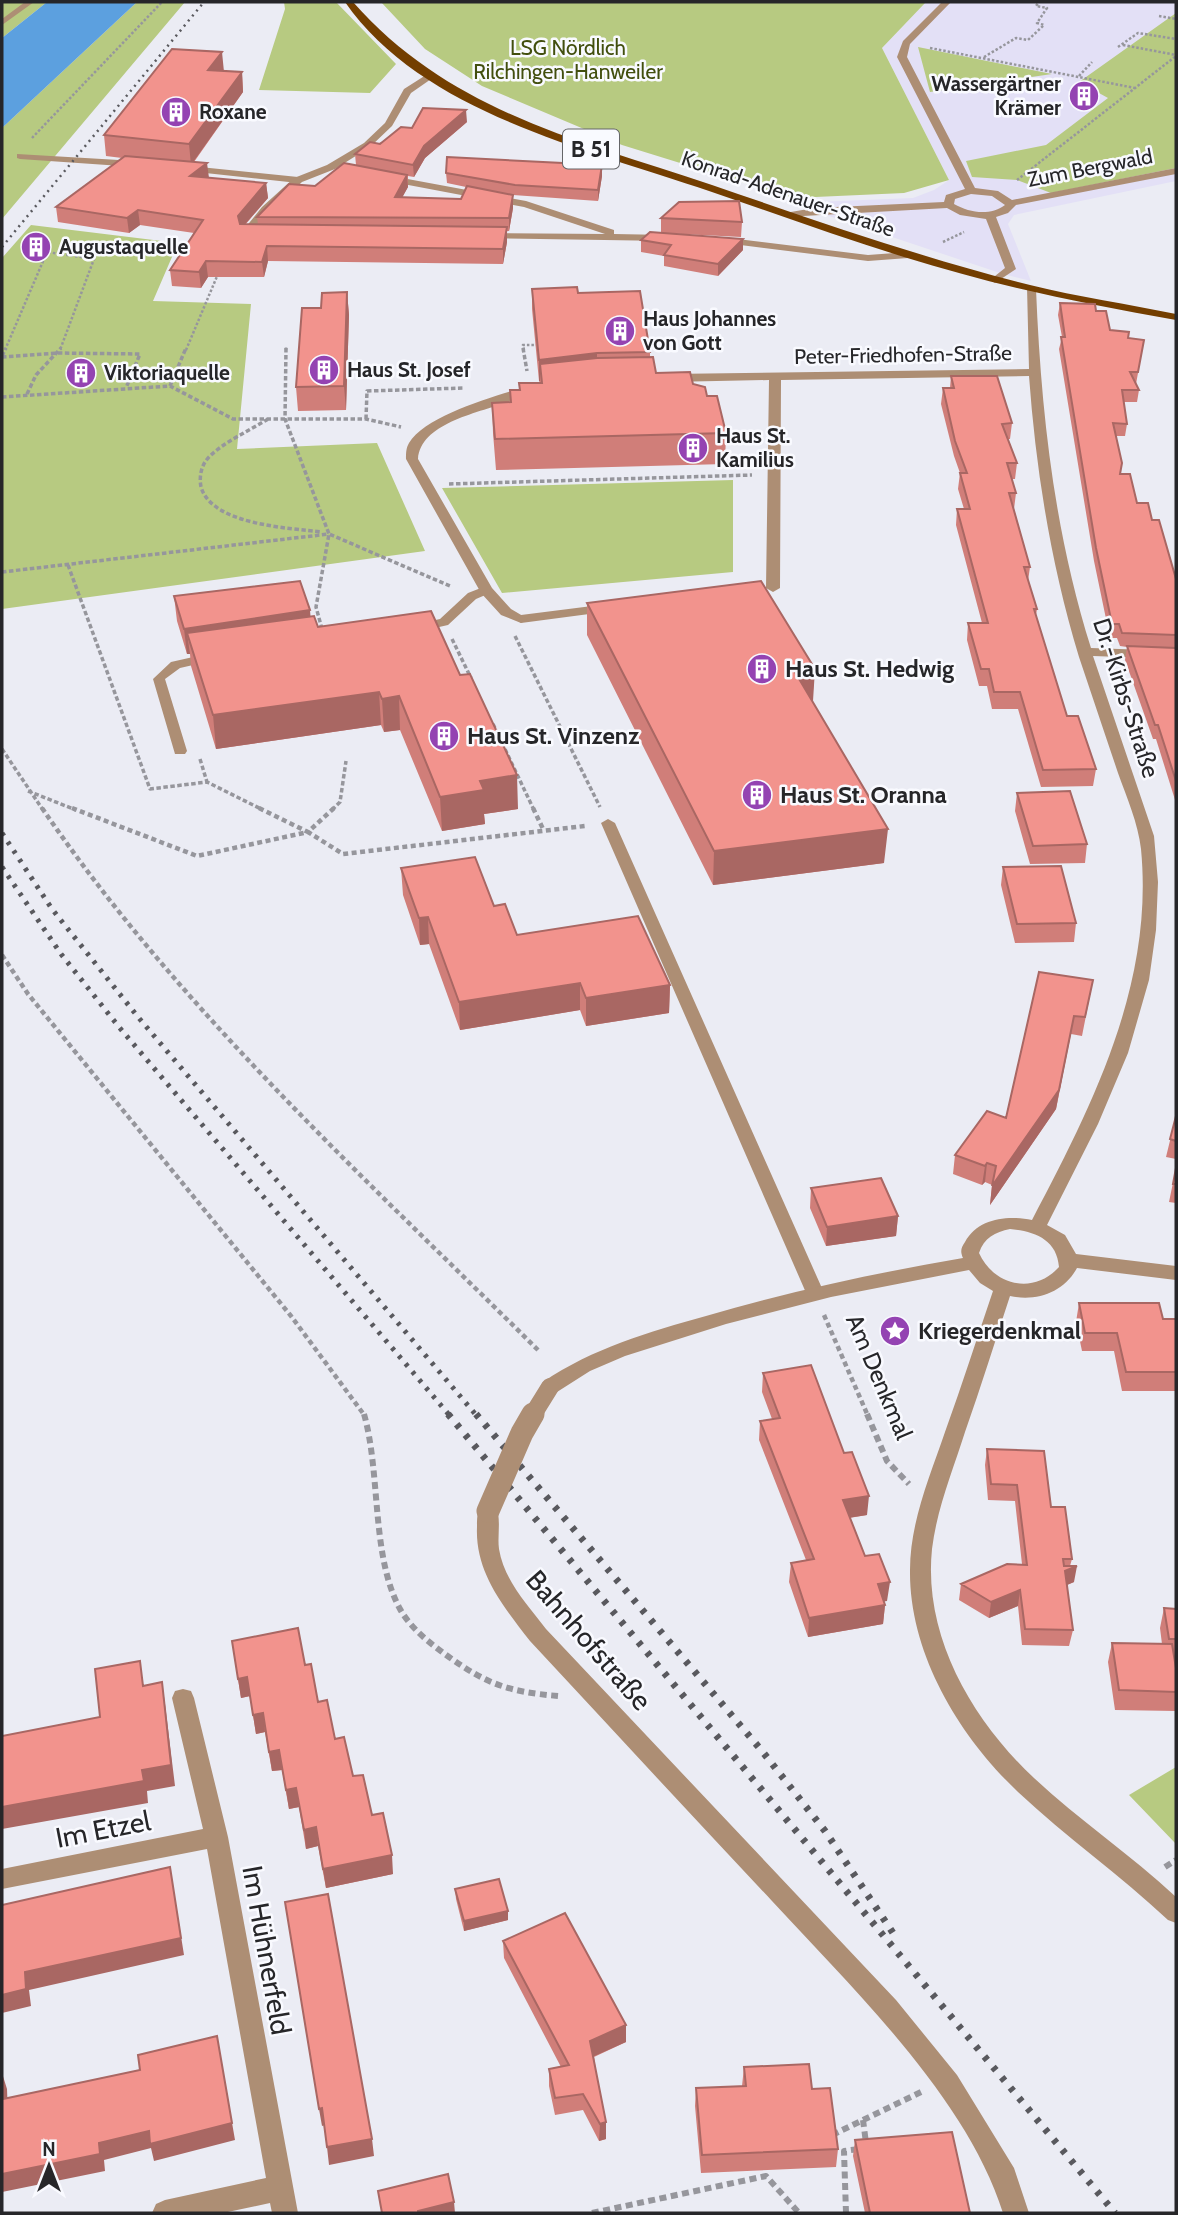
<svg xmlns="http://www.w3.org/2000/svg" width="1178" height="2215" font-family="Cabin,sans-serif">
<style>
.commercial{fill:#e3e0f6}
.green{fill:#b7ca81}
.water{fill:#5ca0df}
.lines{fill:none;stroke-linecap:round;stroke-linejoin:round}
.path-far3{stroke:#96969c;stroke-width:2.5;stroke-dasharray:2.5 2;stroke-linecap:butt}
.path-far2{stroke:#96969c;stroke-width:3.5;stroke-dasharray:4.5 2.5;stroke-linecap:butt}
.path-far1{stroke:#96969c;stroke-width:4.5;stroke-dasharray:5 3.5;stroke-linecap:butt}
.path{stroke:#96969c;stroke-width:6;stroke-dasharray:7 4.5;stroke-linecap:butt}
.service{fill:#ad8e74;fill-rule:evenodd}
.minor{fill:#ad8e74;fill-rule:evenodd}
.primary{fill:#733e00;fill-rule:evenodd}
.rail-far2{stroke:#59595e;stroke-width:2.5;stroke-dasharray:2 4.5;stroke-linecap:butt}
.rail-far1{stroke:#59595e;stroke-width:5;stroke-dasharray:3.5 7;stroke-linecap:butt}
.rail{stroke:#59595e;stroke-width:7;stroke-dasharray:4.5 9;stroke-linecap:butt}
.minor-bridge-far1{stroke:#ad8e74;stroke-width:18}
.minor-bridge{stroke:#ad8e74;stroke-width:23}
.wall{fill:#d07e79}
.shaded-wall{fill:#a96763}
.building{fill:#f2938d;stroke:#a96763;stroke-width:2}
.labels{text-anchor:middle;stroke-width:5;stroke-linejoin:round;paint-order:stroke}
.far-park-label{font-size:21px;fill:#424f0e;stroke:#f9faff}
.far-poi-label{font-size:21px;font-weight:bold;fill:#262629;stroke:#f9faff;text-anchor:start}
.far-street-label{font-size:21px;fill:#262629;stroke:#f9faff}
.shield{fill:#f9faff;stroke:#656669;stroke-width:2}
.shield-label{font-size:23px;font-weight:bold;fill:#262629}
.poi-label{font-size:24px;font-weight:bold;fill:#262629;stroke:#f9faff;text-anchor:start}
.street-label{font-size:24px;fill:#262629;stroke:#f9faff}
.near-street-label{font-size:28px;fill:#262629;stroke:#f9faff}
</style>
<rect width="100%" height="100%" fill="#ebecf4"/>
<path class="commercial" d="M 926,2 L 1176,2 L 1176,181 L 1014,215 L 1008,224 L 1031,281 L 1003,274 L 790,203 L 913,198 L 934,190 L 949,180 L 882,48 Z"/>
<path class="green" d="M 2,2 L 47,2 L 2,38 Z
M 137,2 L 185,2 L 2,219 L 2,128 Z
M 284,2 L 336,2 L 396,64 L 370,93 L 259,90 L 285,9 Z
M 381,2 L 926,2 L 882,48 L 949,180 L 904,193 L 793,198 L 622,145 L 482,86 L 425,49 Z
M 1176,13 L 1176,168 L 1051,193 L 1017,180 L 972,177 L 966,161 L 1046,145 L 1108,98 L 1079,82 Z
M 918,47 L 1052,74 L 930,92 Z
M 31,225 L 178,243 L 153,301 L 251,304 L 237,449 L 377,443 L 425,551 L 2,609 L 2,258 Z
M 733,480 L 733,572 L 502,593 L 442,488 Z
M 1176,1767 L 1176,1844 L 1129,1795 Z"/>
<path class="water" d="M 47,2 L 137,2 L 2,128 L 2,38 Z"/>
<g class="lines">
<path class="path-far3" d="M 1159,16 L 1176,19
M 1123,45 L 1176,55
M 1118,47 L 1138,33 L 1176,39
M 930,48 L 1135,88
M 984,57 L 1016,38 L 1028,40 L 1044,25 L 1037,23 L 1047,8 L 1036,6 L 1039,2
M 1079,76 L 1092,62
M 32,138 L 162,2
M 1017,180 L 1176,56
M 943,242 L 964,232
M 5,350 L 47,252 L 94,259 L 60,350
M 186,350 L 218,274
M 286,350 L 286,347
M 524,350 L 523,345 L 541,345"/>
<path class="path-far2" d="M 286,348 L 285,419 L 329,534
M 523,348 L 527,371
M 2,356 L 6,348
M 2,357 L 59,353 L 140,354 L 126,388
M 170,386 L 186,348
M 27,394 L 36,375 L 61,348
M 2,397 L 170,386 L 233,419 L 366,419 L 401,427
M 268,419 C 249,431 225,441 209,457 C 201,465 199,477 201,487 C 212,525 289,528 322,532
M 366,419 L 367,391 L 463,388
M 449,484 L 752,475
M 68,565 L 150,789 L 207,782 L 263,810
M 2,572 L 329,534
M 322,629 L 316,607 L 329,534 L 450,586
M 515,636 L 600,807
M 452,639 L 471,678
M 493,724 L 534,810
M 2,749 L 43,810
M 200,759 L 207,782
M 28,791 L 76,810
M 332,810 L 340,802 L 346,761"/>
<path class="path-far1" d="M 42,808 C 180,1010 365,1178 538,1350
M 72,808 L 197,856 L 308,832 L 343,854 L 585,826
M 259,808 L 308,832 L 334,808
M 533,808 L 544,831
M 2,955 L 28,994 L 291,1316 L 365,1416
M 824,1315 L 868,1416"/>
<path class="path" d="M 364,1414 C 381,1474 371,1556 400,1609 C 411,1629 431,1644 449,1657 C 488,1685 511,1692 558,1696
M 867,1414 L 887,1461 L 909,1484
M 1165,1867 L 1176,1860
M 863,2120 L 866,2143
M 832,2135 L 921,2092
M 592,2213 L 766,2176 L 799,2213
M 846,2213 L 844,2151 L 859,2149"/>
<path class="service" d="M 25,2 L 34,2 L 2,25 L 2,19 Z
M 17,154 L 136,161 L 141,164 L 136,167 L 20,159 L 17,158 Z
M 190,166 L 298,177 L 303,180 L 298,183 L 187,171 L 187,167 Z
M 486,586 L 490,587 L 490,593 L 476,599 L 448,625 L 417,632 L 411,628 L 413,625 L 440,619 L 468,593 Z
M 608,604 L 612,605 L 612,611 L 521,623 L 515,619 L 521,615 Z
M 211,653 L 215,654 L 215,660 L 180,668 L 165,679 L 187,751 L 185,754 L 175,754 L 153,679 L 171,662 Z
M 608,819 L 615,823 L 825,1295 L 822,1299 L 810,1299 L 807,1295 L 601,823 Z"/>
<path class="minor" d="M 942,2 L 951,2 L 910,44 L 907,57 L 975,188 L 998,191 L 1012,200 L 1176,168 L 1176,174 L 1016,205 L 1008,213 L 996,217 L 1016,269 L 995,283 L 990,280 L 1005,268 L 986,219 L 960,215 L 947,208 L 785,217 L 785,213 L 814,208 L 944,202 L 946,195 L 965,189 L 897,57 L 903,41 ZM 971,194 L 992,196 L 1005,205 C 990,216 970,213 954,204 L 955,199 Z
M 426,75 L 434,77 L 411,93 L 392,126 L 370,147 L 335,169 L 302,182 L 270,211 L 249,237 L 241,237 L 241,233 L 262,207 L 294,178 L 327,165 L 364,143 L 385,123 L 404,89 Z
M 386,175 L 526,201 L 614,230 L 614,234 L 668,235 L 673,238 L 668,241 L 483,238 L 478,235 L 479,233 L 605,234 L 524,207 L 382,180 L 382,176 Z
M 721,237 L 868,255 L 908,252 L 913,255 L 908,258 L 868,261 L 717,242 L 716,240 Z
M 1027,287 L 1036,289 C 1041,411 1054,531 1091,648 L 1176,651 L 1176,659 L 1093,656 L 1154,836 L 1158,882 L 1156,930 L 1149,980 L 1128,1053 L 1098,1124 L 1047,1225 L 1065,1235 L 1076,1254 L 1176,1266 L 1176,1280 L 1077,1268 C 1064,1292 1037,1302 1010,1296 C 995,1341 981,1387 965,1432 C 953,1470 937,1508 932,1549 C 923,1636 972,1720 1034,1778 C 1079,1820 1131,1855 1176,1897 L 1176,1923 L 1168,1920 C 1120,1875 1066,1837 1018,1792 C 959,1736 909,1653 910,1570 C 910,1522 930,1476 945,1432 C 962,1385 977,1338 993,1291 L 980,1283 L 969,1270 L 831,1297 L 726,1324 L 625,1356 L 590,1371 L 557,1392 L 550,1394 L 543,1392 L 540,1387 L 543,1382 C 593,1348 649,1332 706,1316 C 791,1291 876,1273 963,1258 C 960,1251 961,1248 965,1242 C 978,1218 1008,1215 1032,1220 C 1093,1104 1154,984 1141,849 C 1138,823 1127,798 1118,773 C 1105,734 1092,696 1079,657 C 1051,565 1036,471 1029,376 L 781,380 L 780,588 L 773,592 L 766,588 L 769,380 L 669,382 L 663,378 L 669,374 L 1029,369 ZM 1010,1229 C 1034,1231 1057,1239 1059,1267 C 1034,1295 994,1286 979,1253 C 984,1238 995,1232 1010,1229 Z
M 529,386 L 539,388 C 511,410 422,413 418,459 L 492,588 L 511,609 L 528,619 L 521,623 L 501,615 L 481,593 L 406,459 C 406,453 406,448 409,443 C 426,415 498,395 529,386 Z
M 488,1503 L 495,1505 C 502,1517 497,1535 499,1549 C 504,1580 527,1604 546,1629 L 896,2000 L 957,2075 L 1014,2168 L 1029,2213 L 1003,2213 C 967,2098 853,1989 772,1901 C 691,1815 611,1728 530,1641 C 504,1607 475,1573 477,1527 C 477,1519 477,1512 481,1505 Z
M 183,1689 L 191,1691 L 194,1698 L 228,1837 L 298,2213 L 272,2213 L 270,2203 L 223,2213 L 152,2213 L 156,2204 L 165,2200 L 266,2178 L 207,1849 L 2,1889 L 2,1869 L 203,1829 L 172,1698 L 175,1691 Z"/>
<path class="primary" d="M 345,2 L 353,2 C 450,112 579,140 712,185 C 817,221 922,258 1030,285 C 1078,297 1128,304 1176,314 L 1176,320 C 1084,304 993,285 904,257 C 838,237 774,213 709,191 C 587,149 422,113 345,2 Z"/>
<path class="rail-far2" d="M 2,247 L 204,2"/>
<path class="rail-far1" d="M 2,833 L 52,909 L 138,1017 L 477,1416
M 2,867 L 61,954 L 119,1027 L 450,1416"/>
<path class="rail" d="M 448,1414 L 1115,2213
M 476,1414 L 762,1751 L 825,1831 L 895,1936"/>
<path class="minor-bridge-far1" d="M 532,1416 L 550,1387"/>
<path class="minor-bridge" d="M 488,1511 L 522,1433 L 533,1414"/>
</g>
<path class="wall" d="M 224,71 L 242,72 L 243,92 L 194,162 L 209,178 L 266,183 L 268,198 L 245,225 L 258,225 L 257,217 L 356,165 L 355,154 L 412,128 L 467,122 L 425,158 L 414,177 L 408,176 L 408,187 L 402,197 L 461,199 L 466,187 L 447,183 L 446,173 L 602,176 L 598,201 L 513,195 L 513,208 L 509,231 L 507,231 L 507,242 L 503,264 L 268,261 L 264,277 L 208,277 L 201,288 L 172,286 L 170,270 L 194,233 L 140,225 L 129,233 L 58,222 L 56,207 L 122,158 L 106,156 L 104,135 Z
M 661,218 L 742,222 L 741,237 L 662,233 L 743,250 L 718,276 L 664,266 L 664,256 L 641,252 L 641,240 L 661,233 Z
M 532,289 L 578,293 L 650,352 L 650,357 L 656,373 L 693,384 L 707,396 L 726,433 L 725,464 L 496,470 L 493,433 L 492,403 L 510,402 L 510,390 L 519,390 L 519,383 L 540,383 L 539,381 L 532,309 Z
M 347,292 L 349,315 L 346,410 L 298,411 L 296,387 L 321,308 Z
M 1060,303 L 1096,311 L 1110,330 L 1128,339 L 1144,340 L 1136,384 L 1139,390 L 1137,402 L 1124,402 L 1127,424 L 1125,436 L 1116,436 L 1120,474 L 1137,503 L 1152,520 L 1176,579 L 1176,803 L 1156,739 L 1153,739 L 1125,660 L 1127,647 L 1120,646 L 1117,638 L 1110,638 L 1094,561 L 1059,349 L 1062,337 L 1058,315 Z
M 951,376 L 1012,423 L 1010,439 L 1008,439 L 1017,463 L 1015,479 L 1012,479 L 1016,493 L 1014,509 L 1030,567 L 1028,581 L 1037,609 L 1036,615 L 1067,716 L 1096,769 L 1093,786 L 1041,787 L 1018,709 L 992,709 L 987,686 L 979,686 L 967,640 L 968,623 L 982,623 L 956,525 L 957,509 L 964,509 L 958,489 L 960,473 L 954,456 L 941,404 L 943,388 L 950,388 Z
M 174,596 L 311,617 L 318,627 L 431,611 L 518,809 L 484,814 L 485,824 L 442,831 L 400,730 L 384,732 L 381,725 L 216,749 L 191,666 L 190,654 L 187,654 L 177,621 Z
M 587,603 L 815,669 L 812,701 L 884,863 L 713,885 L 587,635 Z
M 1017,793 L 1087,844 L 1085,863 L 1030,864 L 1015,811 Z
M 1003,867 L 1076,923 L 1074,942 L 1015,943 L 1001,885 Z
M 401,868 L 494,906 L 517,935 L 670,985 L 669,1013 L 586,1026 L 580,1010 L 460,1030 L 429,944 L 420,945 L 403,895 Z
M 1093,980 L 1082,1036 L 1071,1034 L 1056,1109 L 990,1205 L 992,1185 L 985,1182 L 982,1185 L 953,1174 L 955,1155 L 1006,1118 Z
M 1176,1116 L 1176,1159 L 1166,1157 Z
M 1176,1168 L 1176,1203 L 1169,1202 Z
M 811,1188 L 898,1216 L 896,1236 L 826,1246 L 810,1208 Z
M 1079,1303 L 1163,1319 L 1176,1319 L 1176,1391 L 1122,1391 L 1114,1351 L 1082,1351 L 1076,1322 Z
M 763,1373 L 867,1515 L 849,1518 L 865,1556 L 887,1601 L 884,1601 L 885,1605 L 883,1624 L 808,1637 L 789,1582 L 791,1563 L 806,1560 L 759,1440 L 760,1421 L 772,1419 L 762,1392 Z
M 987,1449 L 1051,1507 L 1072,1559 L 1070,1566 L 1074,1582 L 1067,1585 L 1073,1630 L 1069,1646 L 1022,1645 L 1018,1606 L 989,1618 L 959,1600 L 961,1584 L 1022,1564 L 1015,1501 L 988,1500 L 985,1465 Z
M 1164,1608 L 1176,1609 L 1176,1659 L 1175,1659 L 1176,1692 L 1176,1711 L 1115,1710 L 1108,1662 L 1112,1643 L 1162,1644 L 1160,1628 Z
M 232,1641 L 305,1665 L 318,1702 L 335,1739 L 372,1815 L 393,1874 L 326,1888 L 318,1846 L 306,1849 L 299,1807 L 289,1809 L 282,1770 L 272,1771 L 265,1732 L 256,1734 L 250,1696 L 241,1698 Z
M 455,1889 L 508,1911 L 508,1920 L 464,1931 L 456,1899 Z
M 503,1941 L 626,2025 L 626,2042 L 594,2057 L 606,2139 L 599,2141 L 583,2110 L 555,2115 L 549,2086 L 549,2069 L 561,2067 L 504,1958 Z
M 744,2067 L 812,2089 L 838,2149 L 836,2167 L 701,2173 L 695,2106 L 696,2088 L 742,2086 Z
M 855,2140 L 970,2213 L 865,2213 L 853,2156 Z"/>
<path class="shaded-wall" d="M 222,52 L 224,72 L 208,70 Z
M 242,72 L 243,92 L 191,165 L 189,144 Z
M 466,110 L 467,122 L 425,158 L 414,177 L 413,165 L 424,146 Z
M 207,163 L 209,178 L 190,176 Z
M 602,165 L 602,176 L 598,201 L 598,190 Z
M 407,175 L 408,187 L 396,209 L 395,197 Z
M 266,183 L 268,198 L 239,231 L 238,216 Z
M 513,195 L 513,208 L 509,231 L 509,218 Z
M 138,210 L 140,225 L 129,233 L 127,218 Z
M 507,227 L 507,242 L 503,264 L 503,249 Z
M 743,239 L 743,250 L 718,276 L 718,264 Z
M 267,246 L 268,261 L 264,277 L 262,262 Z
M 206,261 L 208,277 L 201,288 L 199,272 Z
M 347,292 L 349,315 L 346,410 L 344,386 Z
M 597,353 L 597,374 L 540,364 L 540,381 L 539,381 L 539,360 Z
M 310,610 L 312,635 L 187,633 L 190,654 L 187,654 L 184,629 Z
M 815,669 L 813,701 L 793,704 L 795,672 Z
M 379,692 L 381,725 L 216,749 L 213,715 Z
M 399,696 L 400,730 L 384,732 L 382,699 Z
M 517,775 L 518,809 L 484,814 L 485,824 L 442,831 L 440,797 L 480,781 Z
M 888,829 L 884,863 L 713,885 L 714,851 Z
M 428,917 L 429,944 L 420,945 L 419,918 Z
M 580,983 L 580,1010 L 460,1030 L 459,1002 Z
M 670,985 L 669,1013 L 586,1026 L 586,998 Z
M 1074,1016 L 1056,1109 L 990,1205 L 992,1186 Z
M 987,1163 L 985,1182 L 982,1185 L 985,1166 Z
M 898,1216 L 896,1236 L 826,1246 L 827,1227 Z
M 869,1496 L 867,1515 L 841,1519 L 843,1500 Z
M 1077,1566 L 1074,1582 L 1062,1587 L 1065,1571 Z
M 890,1582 L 887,1601 L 876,1603 L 878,1584 Z
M 1020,1590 L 1018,1606 L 989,1618 L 991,1602 Z
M 885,1605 L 883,1624 L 808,1637 L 809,1618 Z
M 247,1677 L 250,1696 L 241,1698 L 238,1679 Z
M 162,1682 L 165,1704 L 175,1786 L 147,1791 L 148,1803 L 2,1829 L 2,1807 Z
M 263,1713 L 265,1732 L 256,1734 L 253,1715 Z
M 279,1750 L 282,1770 L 272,1771 L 269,1752 Z
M 296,1788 L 299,1807 L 289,1809 L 286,1790 Z
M 316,1827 L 318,1846 L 306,1849 L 304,1830 Z
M 392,1855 L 393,1874 L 326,1888 L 323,1869 Z
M 170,1867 L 184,1955 L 29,1990 L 31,2006 L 2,2013 L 2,1995 L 25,1972 Z
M 508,1911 L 508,1920 L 464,1931 L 464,1921 Z
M 626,2025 L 626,2042 L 590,2058 L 590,2041 Z
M 217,2036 L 235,2140 L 154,2161 L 151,2148 L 104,2160 L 105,2171 L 2,2192 L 2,2174 L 99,2143 L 149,2131 Z
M 2,2073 L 7,2089 L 8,2116 L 3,2099 Z
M 322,2108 L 325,2125 L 322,2126 L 319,2109 Z
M 606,2122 L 606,2139 L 599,2141 L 600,2124 Z
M 372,2139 L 374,2156 L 329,2165 L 327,2147 Z
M 454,2202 L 455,2213 L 418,2213 L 418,2211 Z"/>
<path class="building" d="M 172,49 L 222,52 L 208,70 L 242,72 L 189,144 L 104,135 Z
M 423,108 L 466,110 L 424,146 L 413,165 L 355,154 L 370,142 L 380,144 L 401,127 L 412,128 Z
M 125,156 L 207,163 L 190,176 L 266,183 L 238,216 L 240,224 L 507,227 L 503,249 L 267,246 L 262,262 L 206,261 L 199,272 L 170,270 L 203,220 L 138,210 L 127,218 L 56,207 Z
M 447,157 L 602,165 L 598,190 L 515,185 L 446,173 Z
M 344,163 L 407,175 L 395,197 L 461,199 L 467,186 L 513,195 L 509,218 L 257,217 L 289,184 L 315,186 Z
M 739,201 L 742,222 L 661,218 L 679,202 Z
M 650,232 L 743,239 L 718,264 L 664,255 L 671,245 L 641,240 Z
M 577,287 L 578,293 L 640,291 L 650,352 L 597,353 L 539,360 L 532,289 Z
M 347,292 L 344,386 L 296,387 L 302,308 L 321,308 L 322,293 Z
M 1060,303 L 1095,304 L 1096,311 L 1106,311 L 1110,330 L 1129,332 L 1128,338 L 1144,340 L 1138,372 L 1130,372 L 1139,390 L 1122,390 L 1127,424 L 1113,423 L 1122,463 L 1120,474 L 1130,474 L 1137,503 L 1148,503 L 1152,520 L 1159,520 L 1176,579 L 1176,635 L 1122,633 L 1119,624 L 1112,624 L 1096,548 L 1061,337 L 1065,337 Z
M 653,357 L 656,373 L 690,372 L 693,384 L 705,387 L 707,396 L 717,396 L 726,433 L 495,439 L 492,403 L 511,402 L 510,390 L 520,390 L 519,383 L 542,383 L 540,364 L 597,358 Z
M 951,376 L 997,376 L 1012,423 L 1002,424 L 1017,463 L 1007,463 L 1016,493 L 1009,493 L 1030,567 L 1024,567 L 1037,609 L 1034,609 L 1067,716 L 1078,716 L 1096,769 L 1043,770 L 1020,692 L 994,692 L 989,669 L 981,669 L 968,623 L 988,623 L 957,509 L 970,509 L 960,473 L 967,473 L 955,441 L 943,388 L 954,388 Z
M 300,581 L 310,610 L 184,629 L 174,596 Z
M 761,581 L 815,669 L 795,672 L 888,829 L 714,851 L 587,603 Z
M 431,611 L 460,675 L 470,674 L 517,775 L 480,781 L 484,790 L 440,797 L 399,696 L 382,699 L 379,692 L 213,715 L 187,633 L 314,616 L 318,627 Z
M 1127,646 L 1176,648 L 1176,781 L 1158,725 L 1155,725 Z
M 1070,791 L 1087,844 L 1033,846 L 1017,793 Z
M 475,857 L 494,906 L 505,904 L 517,935 L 638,916 L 670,985 L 586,998 L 580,983 L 459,1002 L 428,917 L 419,918 L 401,868 Z
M 1061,866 L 1076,923 L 1017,924 L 1003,867 Z
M 1039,972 L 1093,980 L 1085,1017 L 1074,1016 L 1059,1090 L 992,1186 L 996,1166 L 987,1163 L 985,1166 L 955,1155 L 987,1111 L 1006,1118 Z
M 1176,1116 L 1176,1141 L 1170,1139 Z
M 1176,1168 L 1176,1184 L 1173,1184 Z
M 881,1178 L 898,1216 L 827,1227 L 811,1188 Z
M 1079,1303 L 1159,1303 L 1163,1319 L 1176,1319 L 1176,1372 L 1126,1372 L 1117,1333 L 1085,1333 Z
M 811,1365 L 844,1453 L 852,1452 L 869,1496 L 843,1500 L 865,1556 L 879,1554 L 890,1582 L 878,1584 L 885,1605 L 809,1618 L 791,1563 L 814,1559 L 760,1421 L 780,1418 L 763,1373 Z
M 987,1449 L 1044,1451 L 1051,1507 L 1065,1507 L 1072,1559 L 1063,1559 L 1064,1566 L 1077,1566 L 1065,1571 L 1073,1630 L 1025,1629 L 1020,1590 L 991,1602 L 961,1584 L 1007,1564 L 1027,1565 L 1017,1485 L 991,1484 Z
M 1164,1608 L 1176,1609 L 1176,1639 L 1169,1639 Z
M 298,1628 L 305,1665 L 311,1664 L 318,1702 L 327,1700 L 335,1739 L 344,1737 L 353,1776 L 363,1775 L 372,1815 L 383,1813 L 392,1855 L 323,1869 L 316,1827 L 304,1830 L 296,1788 L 286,1790 L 279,1750 L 269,1752 L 263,1713 L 253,1715 L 247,1677 L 238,1679 L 232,1641 Z
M 1112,1643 L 1172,1644 L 1176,1668 L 1176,1692 L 1119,1690 Z
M 140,1661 L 143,1686 L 162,1682 L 171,1765 L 142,1770 L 144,1781 L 2,1807 L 2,1736 L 100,1717 L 95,1669 Z
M 170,1867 L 181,1938 L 25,1972 L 26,1989 L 2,1995 L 2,1905 Z
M 499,1879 L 508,1911 L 464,1921 L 455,1889 Z
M 328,1894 L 372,2139 L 327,2147 L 322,2108 L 319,2109 L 285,1902 Z
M 565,1913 L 626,2025 L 590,2041 L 606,2122 L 600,2124 L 583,2094 L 555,2098 L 549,2069 L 569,2065 L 503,1941 Z
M 217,2036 L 232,2123 L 150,2144 L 149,2131 L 99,2143 L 100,2154 L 2,2174 L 2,2077 L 3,2099 L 140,2070 L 138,2055 Z
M 809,2064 L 812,2089 L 830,2088 L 838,2149 L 702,2155 L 696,2088 L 746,2086 L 744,2067 Z
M 952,2132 L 970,2213 L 870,2213 L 855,2140 Z
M 448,2174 L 454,2202 L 418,2211 L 418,2213 L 382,2213 L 378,2191 Z"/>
<defs>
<g id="building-disc" transform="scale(1.575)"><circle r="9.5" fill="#9443b2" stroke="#f9faff"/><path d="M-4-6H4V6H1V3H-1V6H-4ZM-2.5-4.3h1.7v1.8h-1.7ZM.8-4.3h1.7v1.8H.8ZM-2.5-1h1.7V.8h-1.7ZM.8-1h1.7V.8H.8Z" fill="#fff"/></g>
<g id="sight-disc" transform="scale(1.575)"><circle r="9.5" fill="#9443b2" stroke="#f9faff"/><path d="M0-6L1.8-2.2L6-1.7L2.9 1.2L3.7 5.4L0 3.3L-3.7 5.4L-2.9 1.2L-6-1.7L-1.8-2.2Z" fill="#fff"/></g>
</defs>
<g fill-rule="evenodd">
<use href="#building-disc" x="1084" y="96"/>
<use href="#building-disc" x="176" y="112"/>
<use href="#building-disc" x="36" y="247"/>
<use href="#building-disc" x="620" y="331"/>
<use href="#building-disc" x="324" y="370"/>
<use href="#building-disc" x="81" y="373"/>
<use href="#building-disc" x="693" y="448"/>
<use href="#building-disc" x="762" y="669"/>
<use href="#building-disc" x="444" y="736"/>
<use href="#building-disc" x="757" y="795"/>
<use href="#sight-disc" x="895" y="1331"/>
</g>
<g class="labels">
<g class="far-park-label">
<text x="568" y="55">LSG Nördlich<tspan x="568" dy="24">Rilchingen-Hanweiler</tspan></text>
</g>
<g class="far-poi-label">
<text x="1061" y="91" text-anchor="end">Wassergärtner<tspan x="1061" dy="24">Krämer</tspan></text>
<text x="199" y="119">Roxane</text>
<text x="59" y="254">Augustaquelle</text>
<text x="643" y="326">Haus Johannes<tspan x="643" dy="24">von Gott</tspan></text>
<text x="347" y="377">Haus St. Josef</text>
<text x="104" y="380">Viktoriaquelle</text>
<text x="716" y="443">Haus St.<tspan x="716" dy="24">Kamilius</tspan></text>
</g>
<g class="far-street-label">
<text transform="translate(1090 168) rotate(-11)" y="7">Zum Bergwald</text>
<text transform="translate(788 194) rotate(19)" y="7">Konrad-Adenauer-Straße</text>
<text transform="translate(903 355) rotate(-1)" y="7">Peter-Friedhofen-Straße</text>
</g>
<rect class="shield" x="563" y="129.5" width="56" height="39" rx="5"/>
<g class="shield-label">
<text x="591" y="157">B 51</text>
</g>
<g class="poi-label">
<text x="785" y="677">Haus St. Hedwig</text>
<text x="467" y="744">Haus St. Vinzenz</text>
<text x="780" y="803">Haus St. Oranna</text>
<text x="918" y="1339">Kriegerdenkmal</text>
</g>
<g class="street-label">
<text transform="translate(1126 698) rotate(72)" y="8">Dr.-Kirbs-Straße</text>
<text transform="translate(879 1377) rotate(67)" y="8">Am Denkmal</text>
</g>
<g class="near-street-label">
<text transform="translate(589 1640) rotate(49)" y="10">Bahnhofstraße</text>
<text transform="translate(103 1829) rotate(-11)" y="10">Im Etzel</text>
<text transform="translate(267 1950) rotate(80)" y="10">Im Hühnerfeld</text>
</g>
</g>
<rect width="1178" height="2215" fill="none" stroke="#262629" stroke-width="7"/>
<g transform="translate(49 2166)" stroke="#f9faff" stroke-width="5" paint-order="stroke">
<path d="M0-5L12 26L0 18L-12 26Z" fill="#262629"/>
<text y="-10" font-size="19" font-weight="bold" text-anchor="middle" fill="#262629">N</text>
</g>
</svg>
